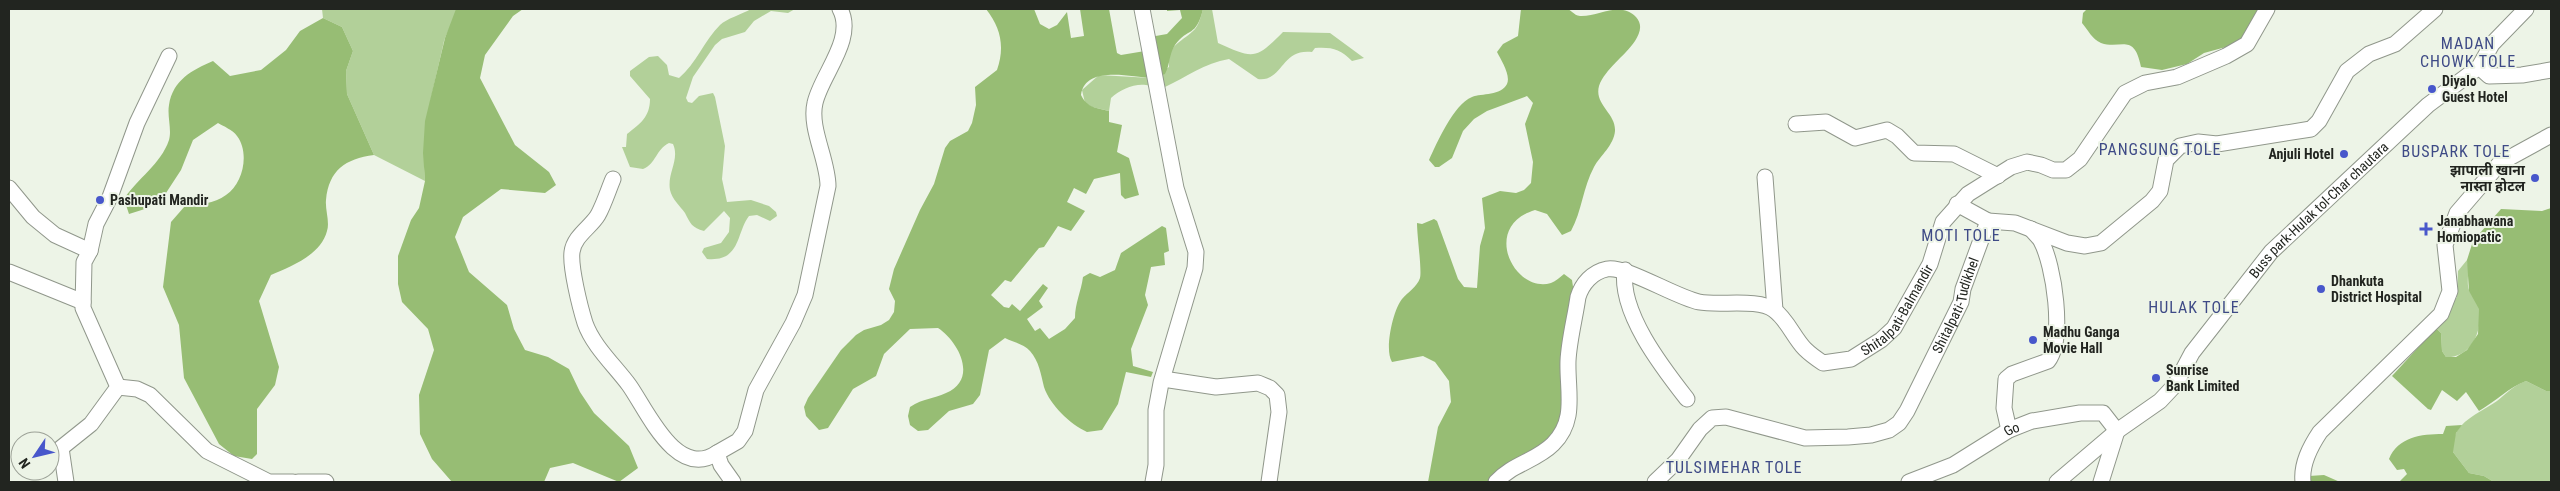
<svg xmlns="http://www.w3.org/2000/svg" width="2560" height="491" font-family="'Roboto Condensed','Noto Sans Devanagari',sans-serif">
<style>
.green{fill:#b2d099}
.forest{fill:#97bd74}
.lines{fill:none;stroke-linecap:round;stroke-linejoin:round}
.minor-casing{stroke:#90978b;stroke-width:17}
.minor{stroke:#fff;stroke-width:15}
.poi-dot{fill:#4857cb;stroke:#edf4e7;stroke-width:2}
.labels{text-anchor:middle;stroke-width:4;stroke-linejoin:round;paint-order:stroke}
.poi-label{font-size:14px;font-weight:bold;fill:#222520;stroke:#edf4e7;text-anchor:start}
.street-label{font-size:14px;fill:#222520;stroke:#edf4e7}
.quarter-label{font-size:16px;letter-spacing:1px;fill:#3e4a86;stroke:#edf4e7}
</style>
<rect width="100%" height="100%" fill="#edf4e7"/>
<path class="green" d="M 322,9 L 456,9 C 457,19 447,30 444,41 C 433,91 421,129 425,181 L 374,155 L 347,94 L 346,71 L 353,51 L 342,27 L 323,18 Z
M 751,9 L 795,9 L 788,13 L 771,11 L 754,21 L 745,32 L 722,39 L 715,45 L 693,77 L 686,98 L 688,102 L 692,103 L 699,96 L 713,93 L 715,97 L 725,146 L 722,179 L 727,202 L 751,200 L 769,206 L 776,212 L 777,216 L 770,221 L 757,215 L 749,216 C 736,233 741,262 707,259 L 702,252 L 704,248 L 721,243 L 729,232 L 730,218 L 724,211 L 704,231 C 692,228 690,223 685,213 C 680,206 672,199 670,190 C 667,173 680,160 673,144 L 669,143 C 656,149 656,164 643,169 L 630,167 L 622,147 L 626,147 L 627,134 C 640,124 650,117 650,99 L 630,76 L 630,71 L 649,57 L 658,56 L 667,65 L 669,75 L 679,78 C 696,64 704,41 720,25 C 726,19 742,14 751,9 Z
M 1203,9 L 1212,9 L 1218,43 C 1254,59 1255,60 1283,32 L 1330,33 L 1364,58 L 1352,61 C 1340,49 1332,47 1315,48 L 1312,52 C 1281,48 1283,82 1258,79 L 1229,59 C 1204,63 1187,77 1165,87 C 1158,90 1153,86 1146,85 C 1135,83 1119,90 1111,98 L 1109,111 L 1092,107 L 1085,103 L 1082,90 L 1099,75 L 1151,78 L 1169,67 C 1168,44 1179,44 1193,31 C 1199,26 1201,16 1203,9 Z
M 2467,260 C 2470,270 2466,283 2469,290 C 2472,296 2478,300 2479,307 C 2483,330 2472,358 2446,357 L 2442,351 L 2441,333 L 2436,328 L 2457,297 L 2458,271 Z
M 2526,381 L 2546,391 L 2551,391 L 2551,482 L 2494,482 L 2484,476 L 2469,473 L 2453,452 C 2449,424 2478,414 2497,401 C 2507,393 2514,385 2526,381 Z"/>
<path class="forest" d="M 456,9 L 523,9 L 513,16 L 485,55 L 480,78 L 515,145 L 549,172 L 556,185 L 545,193 L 501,189 L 463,217 L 455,237 L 469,272 L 507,305 L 514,329 L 525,350 L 548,357 L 569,369 L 580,392 L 594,413 L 629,446 L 638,468 L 619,482 L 573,463 L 550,468 L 544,482 L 452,482 L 432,459 L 420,434 L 419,395 L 434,350 L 428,329 L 402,302 L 398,284 L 398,256 L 411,220 L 419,208 L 425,181 L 423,153 L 425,121 L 445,38 Z
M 986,9 L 1034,9 L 1040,24 L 1049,29 L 1057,25 L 1067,12 L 1071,38 L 1084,36 L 1080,9 L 1109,9 L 1117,53 L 1121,55 L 1145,51 L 1151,78 C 1131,77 1085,65 1081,95 C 1087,108 1097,108 1109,111 L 1109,122 L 1122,125 L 1117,152 L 1129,158 L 1139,195 L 1125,199 L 1121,195 L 1120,173 L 1094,179 L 1086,194 L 1074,188 L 1067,202 L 1085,211 L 1071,231 L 1058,226 L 1044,247 L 1039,248 L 1011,282 L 1005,280 L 991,295 L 1004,307 L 1009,308 L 1012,304 L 1020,311 L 1043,284 L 1048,288 L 1039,301 L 1043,307 L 1027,319 L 1035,331 L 1040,328 L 1049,339 L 1065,329 L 1075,318 C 1075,303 1081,292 1083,277 L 1090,273 L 1100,277 L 1115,270 L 1121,253 L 1162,226 L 1166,228 L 1169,251 L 1164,253 L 1165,265 L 1151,267 L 1145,295 L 1148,305 L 1131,349 L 1133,366 L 1153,372 L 1151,377 L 1126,372 L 1118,404 L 1102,430 L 1087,432 C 1070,424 1050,405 1044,387 C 1041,375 1039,361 1030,351 C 1024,344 1013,342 1005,338 L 989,350 L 980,395 L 973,404 L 949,411 L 928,430 L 918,431 L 910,425 L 908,416 L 910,407 C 924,398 933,399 946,393 C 979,379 958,341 938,328 L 910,329 L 884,354 L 876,376 L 853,389 L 828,428 L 819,430 L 806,416 L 804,407 L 808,398 L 841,350 L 856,335 L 864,330 L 881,325 L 889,320 L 894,312 L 895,301 L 889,289 L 894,269 L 920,210 L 934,184 L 945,148 L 950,141 L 968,131 L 972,123 L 976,105 L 975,87 L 997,70 C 1005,47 1001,28 986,9 Z
M 1167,9 L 1203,9 C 1196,38 1188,27 1175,45 C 1169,54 1170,65 1165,74 L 1156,77 L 1150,37 L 1167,34 L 1182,18 L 1180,10 L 1167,11 Z
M 1521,9 C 1532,9 1557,5 1567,9 C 1572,10 1573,15 1580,16 C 1599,17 1620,0 1636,17 C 1643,25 1640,33 1635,41 C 1625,56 1605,69 1599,86 C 1594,105 1616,113 1615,131 C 1614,145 1600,156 1594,167 C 1583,187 1582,211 1571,231 L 1562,235 L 1547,214 L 1535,210 C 1480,227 1515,294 1551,283 C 1556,281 1560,277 1564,274 L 1572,280 C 1581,332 1567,386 1557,437 L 1491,482 L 1428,482 L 1438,427 L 1451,402 L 1449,381 L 1435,362 L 1423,356 L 1392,362 C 1384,350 1393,310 1402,299 C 1408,292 1417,287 1420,278 C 1422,270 1417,236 1417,223 L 1422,224 L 1434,219 L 1437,221 L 1458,279 L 1464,287 L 1477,288 L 1480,246 L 1485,228 L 1482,198 L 1500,191 L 1516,193 L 1524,190 L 1531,183 L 1533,162 L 1525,124 L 1533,103 L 1527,96 L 1487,111 L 1474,119 L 1463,131 L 1452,158 L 1439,167 L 1435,167 L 1429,160 C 1437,143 1453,105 1472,97 C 1482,93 1501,96 1507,84 C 1511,75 1501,60 1497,52 L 1503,44 L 1518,36 Z
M 2087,9 L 2270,9 L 2244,42 L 2204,53 L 2187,64 L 2162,70 L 2141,67 C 2134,32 2121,50 2101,43 C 2092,39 2088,30 2082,23 L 2083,13 Z
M 323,18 L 342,27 L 353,51 L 346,71 L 347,94 L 374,155 C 345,159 329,170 326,200 C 325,210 330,222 327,231 C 321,255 290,267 271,275 L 259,301 L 279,367 L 275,385 L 257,409 L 257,454 L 252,459 L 234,456 L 219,444 L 184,378 L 179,325 L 163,287 L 171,222 L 185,206 C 199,204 214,204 226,195 C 243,184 250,153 237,136 C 233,130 223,126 218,123 L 193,140 L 181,170 L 166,193 L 148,208 L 129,214 L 124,199 C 137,179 161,164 169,140 C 172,130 167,116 169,105 C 173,80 192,70 213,61 L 230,76 L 261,70 L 286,50 L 300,31 Z
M 2551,208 L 2551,391 L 2546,391 L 2526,381 C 2509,387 2495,402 2479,411 L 2466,392 L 2457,401 L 2442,390 L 2431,410 L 2428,409 L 2392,376 L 2436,328 L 2441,333 L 2442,351 L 2446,357 L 2456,357 L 2467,350 L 2478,334 L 2479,309 L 2469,291 L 2467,260 L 2473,241 L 2501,209 L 2542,211 Z
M 2462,425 L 2456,433 L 2453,452 L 2469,473 L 2484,476 L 2494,482 L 2399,482 L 2407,474 L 2404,469 L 2397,470 L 2389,459 C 2398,437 2421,434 2443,434 L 2446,426 Z
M 2324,475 L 2340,482 L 2309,482 L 2309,476 Z"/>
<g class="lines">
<g class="minor-casing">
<g id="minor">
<path d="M 1142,9 L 1176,188 L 1196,252 L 1195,268 L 1161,383 L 1156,410 L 1156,465 L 1153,482"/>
<path d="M 2479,67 L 2492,44 L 2526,9"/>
<path d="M 1796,124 L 1826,122 L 1855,138 L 1887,130 L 1897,136 L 1914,153 L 1954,154 L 1998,176"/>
<path d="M 1765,177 L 1775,310"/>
<path d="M 613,179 C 608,191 604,204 598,215 C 591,227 574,236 572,252 C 570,267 580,307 585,323 C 593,346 615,366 629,385 C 647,410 676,480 717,453"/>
<path d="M 9,188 L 33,217 L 55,235 L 90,251"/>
<path d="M 1957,204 L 1988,221"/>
<path d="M 1625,270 C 1619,312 1662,367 1687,399"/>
<path d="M 9,272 L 83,302"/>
<path d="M 1163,379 L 1216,387 L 1258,383 L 1270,388 L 1277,395 L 1279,412 L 1269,482"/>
<path d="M 118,387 L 137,389 L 150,395 L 207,451 L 269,482 L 293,482"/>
<path d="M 2009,430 L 2004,408 L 2006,379 L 2012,374 L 2048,361 C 2065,339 2054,265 2041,241 C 2039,237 2034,233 2031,229"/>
<path d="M 66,482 L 61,448 L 91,424 L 118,387 L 83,308 L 84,262 L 90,251 L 96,224 L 110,197 L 137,123 L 169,56"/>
<path d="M 298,482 L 326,482"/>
<path d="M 733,482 L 721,465 L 717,453 L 738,441 L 745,431 L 756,390 L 793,323 L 805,295 L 828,186 C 828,160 809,128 815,103 C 821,75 856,39 840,9"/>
<path id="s1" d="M 1496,482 C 1512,464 1536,461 1553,444 C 1577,420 1567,392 1568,361 C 1569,340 1575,318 1578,297 C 1582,284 1592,272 1607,269 C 1625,265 1675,297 1699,302 C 1720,306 1758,298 1774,310 C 1787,319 1794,338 1805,349 C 1810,354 1817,359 1823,363 L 1851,359 L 1881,340 L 1894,328 L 1930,264 L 1943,222 L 1968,194 L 2011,167 L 2027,162 L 2041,165 L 2053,170 L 2066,170 L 2080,159 L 2125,93 L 2145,83 L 2177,77 L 2226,56 L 2247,44 L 2267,9"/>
<path id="s2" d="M 1655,482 L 1678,460 L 1700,429 L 1712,418 L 1726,417 L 1805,438 L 1848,437 L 1871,435 L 1889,430 L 1899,423 L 1907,411 L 1961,302 L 1963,289 L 1988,221 L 2015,223 L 2067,243 L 2085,246 L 2101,243 L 2152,201 L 2160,191 L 2166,160 L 2180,146 L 2198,142 L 2217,144 L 2311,129 L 2319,121 L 2347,71 L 2369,54 L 2395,44 L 2435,9"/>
<path id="s3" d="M 1909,482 L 1953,465 L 2009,430 L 2032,421 L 2080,413 L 2103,413 L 2117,431 L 2101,482"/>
<path id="s4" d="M 2057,482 L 2117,431 L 2160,401 L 2175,385 L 2192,353 L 2271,252 L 2428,105 L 2479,67 L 2489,76 L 2522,75 L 2551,70"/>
<path d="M 2303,482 C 2301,464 2310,447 2320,432 L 2441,314 L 2450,291 L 2445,245 L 2457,213 L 2500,163 L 2551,135"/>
</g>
</g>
<use href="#minor" class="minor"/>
</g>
<g class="poi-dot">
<circle cx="2432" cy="89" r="5"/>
<circle cx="2344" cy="154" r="5"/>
<circle cx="2535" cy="178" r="5"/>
<circle cx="100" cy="200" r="5"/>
<path d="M2423.5 221.5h5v5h5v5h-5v5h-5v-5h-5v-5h5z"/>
<circle cx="2321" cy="289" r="5"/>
<circle cx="2033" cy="340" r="5"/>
<circle cx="2156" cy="378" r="5"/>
</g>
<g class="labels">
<g class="poi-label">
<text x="2442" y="86">Diyalo<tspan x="2442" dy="16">Guest Hotel</tspan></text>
<text x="2334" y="159" text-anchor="end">Anjuli Hotel</text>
<text x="2525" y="175" text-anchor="end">झापाली खाना<tspan x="2525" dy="16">नास्ता होटल</tspan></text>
<text x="110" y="205">Pashupati Mandir</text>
<text x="2437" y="226">Janabhawana<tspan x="2437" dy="16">Homiopatic</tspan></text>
<text x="2331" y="286">Dhankuta<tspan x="2331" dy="16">District Hospital</tspan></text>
<text x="2043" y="337">Madhu Ganga<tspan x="2043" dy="16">Movie Hall</tspan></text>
<text x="2166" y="375">Sunrise<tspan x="2166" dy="16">Bank Limited</tspan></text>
</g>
<g class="street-label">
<text dy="5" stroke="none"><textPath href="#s4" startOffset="381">Buss park-Hulak tol-Char chautara</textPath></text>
<text dy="5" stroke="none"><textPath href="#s2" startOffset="410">Shitalpati-Tudikhel</textPath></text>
<text dy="5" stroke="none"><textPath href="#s1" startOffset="608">Shitalpati-Balmandir</textPath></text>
<text dy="5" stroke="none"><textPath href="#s3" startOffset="116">Go</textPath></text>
</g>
<g class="quarter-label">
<text x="2468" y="49">MADAN<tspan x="2468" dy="18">CHOWK TOLE</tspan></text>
<text x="2160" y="155">PANGSUNG TOLE</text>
<text x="2456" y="157">BUSPARK TOLE</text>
<text x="1961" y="241">MOTI TOLE</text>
<text x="2194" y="313">HULAK TOLE</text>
<text x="1734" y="473">TULSIMEHAR TOLE</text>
</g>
</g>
<rect width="2560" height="491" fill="none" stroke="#222520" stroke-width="20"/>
<g transform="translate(35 456) rotate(235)"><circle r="24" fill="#edf4e7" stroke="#9ca197"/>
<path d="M0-4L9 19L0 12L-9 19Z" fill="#4857cb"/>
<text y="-8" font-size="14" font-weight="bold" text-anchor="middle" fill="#222520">N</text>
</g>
</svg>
